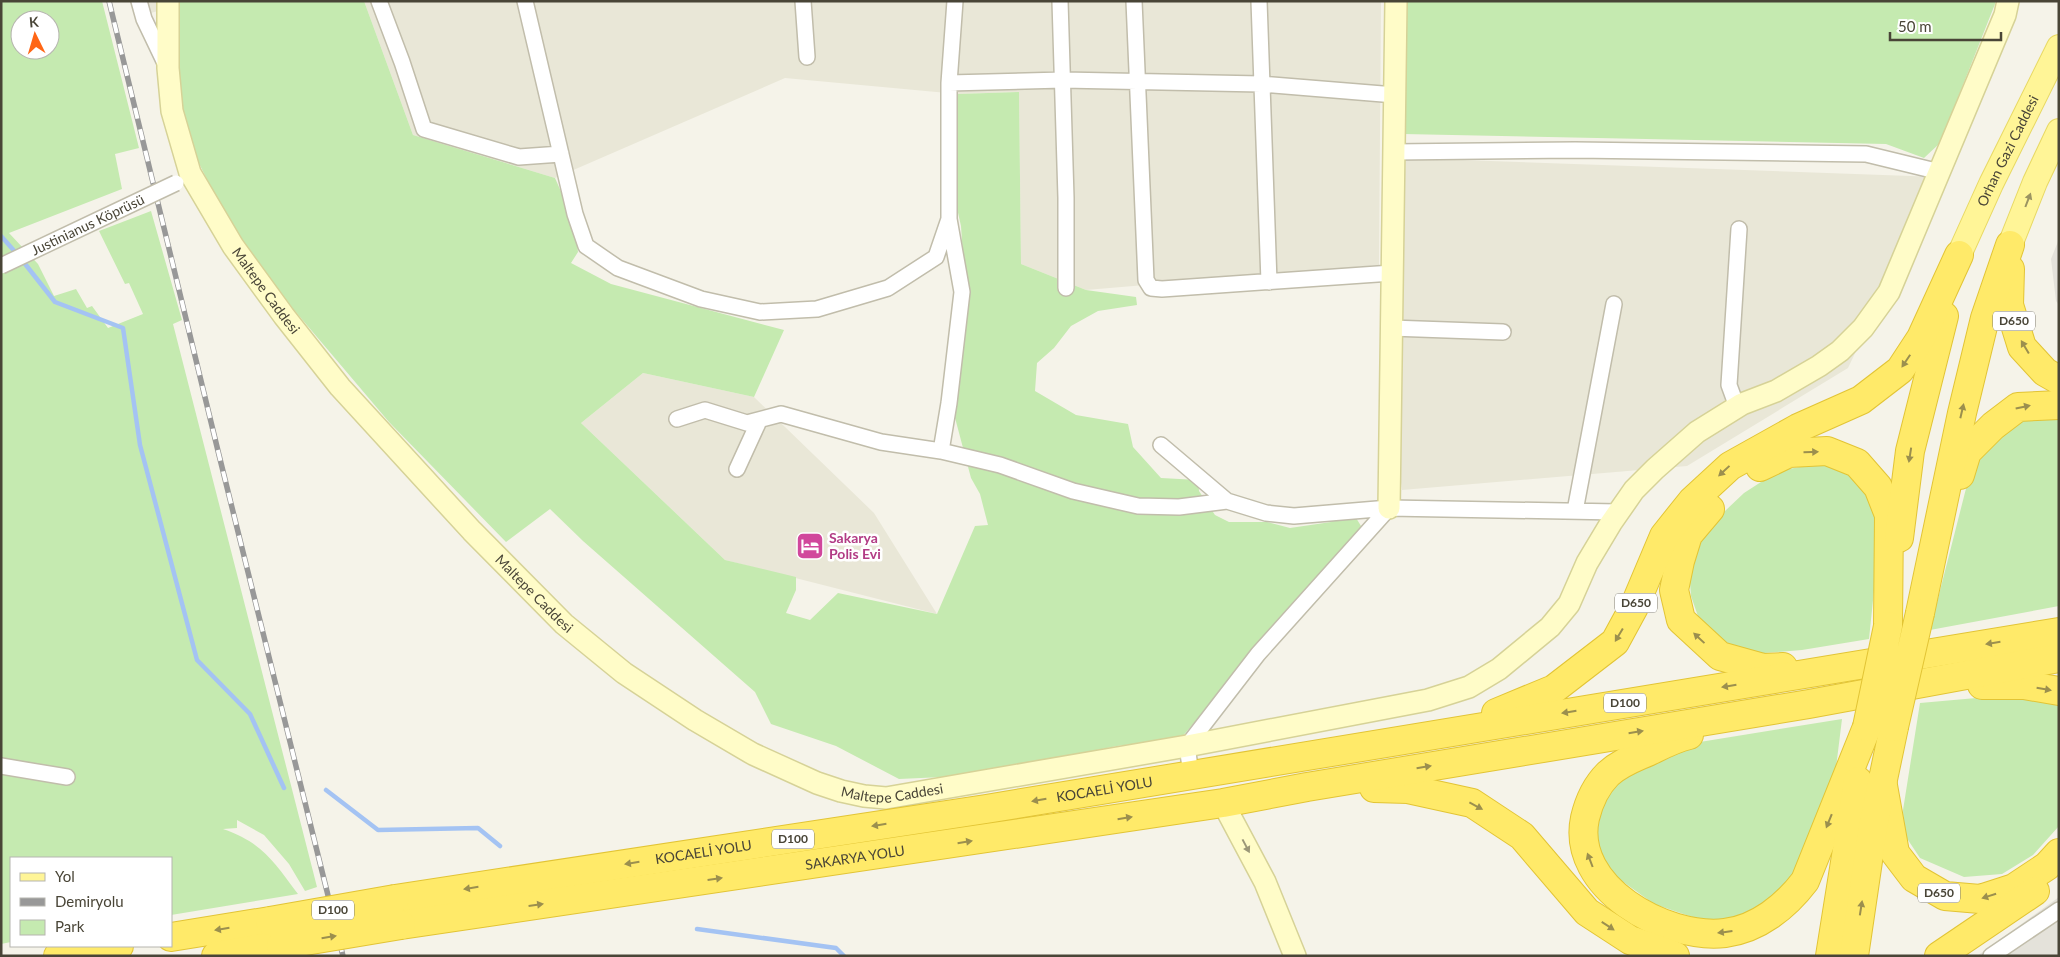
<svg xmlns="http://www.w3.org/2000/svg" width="2060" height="957" font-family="Lato,sans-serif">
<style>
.residential{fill:#e9e7d7}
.industrial{fill:#e4e2da}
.green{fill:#c5eab0;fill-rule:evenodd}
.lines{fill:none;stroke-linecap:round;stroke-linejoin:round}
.stream{stroke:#a4c3f3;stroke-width:4.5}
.street-casing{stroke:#c1bdab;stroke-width:18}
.secondary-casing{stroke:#d6d297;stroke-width:24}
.primary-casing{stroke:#e8d964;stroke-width:26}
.highway-casing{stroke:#e2c435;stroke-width:30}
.street{stroke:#fff;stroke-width:15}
.secondary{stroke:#fffcc8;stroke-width:21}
.primary{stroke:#fff597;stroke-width:24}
.highway{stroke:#ffea69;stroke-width:28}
.rail-casing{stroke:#989898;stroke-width:5.5}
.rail{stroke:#fff;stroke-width:4;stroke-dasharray:11;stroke-linecap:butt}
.street-bridge-casing{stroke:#c1bdab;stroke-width:18;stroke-linecap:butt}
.highway-bridge-casing{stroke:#e2c435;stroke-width:30;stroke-linecap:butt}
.street-bridge{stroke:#fff;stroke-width:15}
.highway-bridge{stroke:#ffea69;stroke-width:28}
.oneway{fill:#9b9462}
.oneway2{fill:#9b8f4e}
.oneway3{fill:#9b9778}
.labels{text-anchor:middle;stroke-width:5;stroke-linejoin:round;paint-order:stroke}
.shield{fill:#fff;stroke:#807d73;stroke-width:1}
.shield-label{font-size:12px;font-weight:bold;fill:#494537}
.street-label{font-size:14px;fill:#494537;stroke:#fff}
.hotel-label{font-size:14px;font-weight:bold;fill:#b23c85;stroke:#fff;text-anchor:start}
</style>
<rect width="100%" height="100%" fill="#f5f3e9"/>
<path class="residential" d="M 131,1 L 158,1 L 158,11 L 135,17 Z
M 364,1 L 1381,1 L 1379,265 L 1086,290 L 1021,264 L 1019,92 L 958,94 L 785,78 L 555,178 L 413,135 Z
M 1406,158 L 1939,177 L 1848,368 L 1687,466 L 1402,490 L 1390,397 Z
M 643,373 L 754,397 L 874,513 L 937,614 L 725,560 L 581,423 Z"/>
<path class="industrial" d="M 2059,239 L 2059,305 L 2056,301 L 2051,259 Z
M 2059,897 L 2059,956 L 1977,956 Z"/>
<path class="green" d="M 1,1 L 102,1 L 139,148 L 115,154 L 122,189 L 9,233 L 38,264 L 54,296 L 76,289 L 87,308 L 92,306 L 108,328 L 143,314 L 129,283 L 125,284 L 99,231 L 151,211 L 182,320 L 173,324 L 317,887 L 305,891 L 289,864 L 264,835 L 237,820 L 237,828 L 223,829 C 263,843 273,861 298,894 L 171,915 L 171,858 L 11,858 L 11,942 L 1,944 ZM 20,20 L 50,20 L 50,50 L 20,50 Z
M 172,1 L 364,1 L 413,135 L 555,178 L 574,221 L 578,252 L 571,263 L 611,284 L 784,330 L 754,397 L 643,373 L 581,423 L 725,560 L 796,577 L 796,590 L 786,613 L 810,620 L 838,593 L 937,614 L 975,526 L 988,525 L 980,494 L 971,478 L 954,414 L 964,271 L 961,226 L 954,195 L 958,94 L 1019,92 L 1021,264 L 1086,290 L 1136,297 L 1137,305 L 1098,311 L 1071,326 L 1054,348 L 1037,363 L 1035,391 L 1076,415 L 1128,424 L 1133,447 L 1161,478 L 1198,480 L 1199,491 L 1215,515 L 1229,522 L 1267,522 L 1290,528 L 1331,522 L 1337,515 L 1353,513 L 1361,526 L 1353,539 L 1181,738 L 1117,746 L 965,776 L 899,779 L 836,746 L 771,724 L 755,692 L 583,541 L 550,509 L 506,542 L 389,422 L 256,265 L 235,236 L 186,137 L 173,70 Z
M 1407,1 L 1995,1 L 1995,4 L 1940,143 L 1924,158 L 1886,144 L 1403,134 Z
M 2036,413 L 2059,416 L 2059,606 L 1930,630 L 1973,461 L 2010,424 Z
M 1821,463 L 1849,474 L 1870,500 L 1877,518 L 1878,552 L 1869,639 L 1802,650 L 1752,654 L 1723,641 L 1701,625 L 1691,596 L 1689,570 L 1706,529 L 1744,493 L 1778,471 Z
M 2010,695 L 2059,706 L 2059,826 L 2033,855 L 2002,874 L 1964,877 L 1920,858 L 1904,834 L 1903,810 L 1920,703 Z
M 1842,719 L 1834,784 L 1808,853 L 1774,902 L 1738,920 L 1704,921 L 1654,904 L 1608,871 L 1591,832 L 1604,793 L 1633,768 L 1669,747 Z"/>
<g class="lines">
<path class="stream" d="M 1,236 L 17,254
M 22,260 L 55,302 L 123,328 L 140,445 L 197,660 L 250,714 L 284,788
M 326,790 L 378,830 L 478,828 L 500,846
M 697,929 L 836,948 L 844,956"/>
<g class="street-casing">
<path id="street" d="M 139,1 L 144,19 L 166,65
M 379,1 L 402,62 L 424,129 L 519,157 L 561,154
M 525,1 L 575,214 L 586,246 L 618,268 L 701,299 L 760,312 L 817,309 L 888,288 L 936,257 L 949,219
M 803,1 L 807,57
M 1060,1 L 1066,198 L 1066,288
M 1134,1 L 1146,280 L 1151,288 L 1162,289 L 1392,273
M 1259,1 L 1269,282
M 949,83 L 1063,80 L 1261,84 L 1395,95
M 1394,152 L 1575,150 L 1866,154 L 1940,172
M 1391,328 L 1503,332
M 1737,407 L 1729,385 L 1739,229
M 677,419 L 705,410 L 747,423 L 781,414 L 881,442 L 941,451 L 1000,465 L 1073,491 L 1138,506 L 1179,507 L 1227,501
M 1161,445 L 1227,501 L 1266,513 L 1294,516 L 1389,508 L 1618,512
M 941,451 L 949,403 L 962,292 L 949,219 L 949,83 L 955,1
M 737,469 L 759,421
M 1575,511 L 1614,304
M 1,766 L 67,777
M 1191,774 L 1187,746 L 1258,654 L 1389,508
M 1991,956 L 2059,910"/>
</g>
<g class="secondary-casing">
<g id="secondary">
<path id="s1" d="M 168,1 L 168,68 L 172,111 L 190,173 L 233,246 L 284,316 L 340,387 L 472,531 L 564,624 L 624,673 L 695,720 L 753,754 L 817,783 L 841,791 L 864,796 L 886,798 L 1187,746 L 1428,700 L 1469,687 L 1499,669 L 1550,627 L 1569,604 L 1587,563 L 1611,523 L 1634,490 L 1655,469 L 1697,432 L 1742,404 L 1776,391 L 1819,366 L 1840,351 L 1863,328 L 1889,292 L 2005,15 L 2008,1"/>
<path d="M 1389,508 L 1396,1"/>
<path d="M 1223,803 L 1265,882 L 1295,956"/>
</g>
</g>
<g class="primary-casing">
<g id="primary">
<path d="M 2010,245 L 2035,182 L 2059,131"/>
<path id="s2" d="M 1959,255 L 1991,184 L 2059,47"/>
</g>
</g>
<g class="highway-casing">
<g id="highway">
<path d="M 2010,269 L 2009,305 L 2022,347 L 2045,372 L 2059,380"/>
<path d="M 1760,467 L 1789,453 L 1827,451 L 1857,463 L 1878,487 L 1889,515 L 1888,626"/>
<path d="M 1960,475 L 1967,452 L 1993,426 L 2018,407 L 2059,405"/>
<path d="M 1710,509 L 1688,535 L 1680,561 L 1674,590 L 1681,620 L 1720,656 L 1763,668 L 1783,667"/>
<path d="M 1899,538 L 1910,451 L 1944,316"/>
<path d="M 1920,613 L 1962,413 L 1985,318 L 2010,245"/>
<path d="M 1982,685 L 2024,685 L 2059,691"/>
<path d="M 1496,713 L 1554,689 L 1615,642 L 1634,607 L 1664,536 L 1692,501 L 1730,466 L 1798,428 L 1861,400 L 1900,370 L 1921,338 L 1959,255"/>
<path d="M 1689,735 C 1676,738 1666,743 1654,749 C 1638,757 1622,761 1608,774 C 1596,786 1589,801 1585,818 C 1570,887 1665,940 1725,933 C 1758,929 1786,906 1805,881 L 1867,727"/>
<path d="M 1882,780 L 1895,853 L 1914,878 L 1945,896 L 1980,899 L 2014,888 L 2047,866 L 2059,853"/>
<path d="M 1374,788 L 1408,789 L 1472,803 L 1522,836 L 1587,912 L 1630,940 L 1675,956"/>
<path id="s3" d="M 395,899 L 986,809 L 2059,632"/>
<path id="s4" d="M 401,925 L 1223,803 L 1307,787 L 1809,704 L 2059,658"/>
<path d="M 171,937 L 270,921"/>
<path d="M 58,956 L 119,946"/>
<path d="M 216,956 L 281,945"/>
<path d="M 1830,956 L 1858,781"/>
<path d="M 1854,956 L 1873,827 L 1894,727"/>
<path d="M 1939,956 L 2035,891"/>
</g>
</g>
<use href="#street" class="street"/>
<use href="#secondary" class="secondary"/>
<use href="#primary" class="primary"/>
<use href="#highway" class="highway"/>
<g class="rail-casing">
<path id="rail" d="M 109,1 L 219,455 L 343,956"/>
</g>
<use href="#rail" class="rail"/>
<g class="street-bridge-casing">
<g id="street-bridge">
<path id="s5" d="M 1,266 L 176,183"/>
</g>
</g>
<g class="highway-bridge-casing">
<path id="highway-bridge" d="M 1867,727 L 1888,626
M 1894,727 L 1920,613
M 270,921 L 395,899
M 281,945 L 401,925"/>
</g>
<use href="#street-bridge" class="street-bridge"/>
<use href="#highway-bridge" class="highway-bridge"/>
</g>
<defs><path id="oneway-solid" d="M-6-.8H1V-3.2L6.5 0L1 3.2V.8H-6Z" transform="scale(1.25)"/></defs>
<use class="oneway" href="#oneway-solid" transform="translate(2028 200) rotate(-69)"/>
<g class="oneway2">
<use href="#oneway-solid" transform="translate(2025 347) rotate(-121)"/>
<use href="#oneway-solid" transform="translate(1906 361) rotate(124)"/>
<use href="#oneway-solid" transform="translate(2023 407) rotate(-12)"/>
<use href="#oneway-solid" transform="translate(1962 411) rotate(-77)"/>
<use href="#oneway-solid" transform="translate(1811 452) rotate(-2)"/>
<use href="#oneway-solid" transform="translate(1910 455) rotate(99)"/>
<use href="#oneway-solid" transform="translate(1724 471) rotate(137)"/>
<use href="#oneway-solid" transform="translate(1619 635) rotate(121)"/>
<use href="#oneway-solid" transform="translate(1699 638) rotate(-137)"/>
<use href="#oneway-solid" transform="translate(1993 643) rotate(171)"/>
<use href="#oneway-solid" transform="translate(1729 686) rotate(171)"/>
<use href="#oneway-solid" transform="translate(2044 689) rotate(10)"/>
<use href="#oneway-solid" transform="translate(1569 712) rotate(171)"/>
<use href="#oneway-solid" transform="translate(1636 732) rotate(-9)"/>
<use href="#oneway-solid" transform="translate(1424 767) rotate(-9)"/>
<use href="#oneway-solid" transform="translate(1039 800) rotate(170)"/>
<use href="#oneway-solid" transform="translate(1476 806) rotate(28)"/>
<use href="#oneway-solid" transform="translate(1125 818) rotate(-9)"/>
<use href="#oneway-solid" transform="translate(1829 821) rotate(112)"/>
<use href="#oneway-solid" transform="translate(879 825) rotate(171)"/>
<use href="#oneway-solid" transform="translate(965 842) rotate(-9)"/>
<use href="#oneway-solid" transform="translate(1590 860) rotate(-111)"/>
<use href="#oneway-solid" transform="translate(632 863) rotate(171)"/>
<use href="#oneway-solid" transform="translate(715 879) rotate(-8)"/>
<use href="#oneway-solid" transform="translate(471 888) rotate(171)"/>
<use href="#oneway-solid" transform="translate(1989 896) rotate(162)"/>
<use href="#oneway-solid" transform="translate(536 905) rotate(-8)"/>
<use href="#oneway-solid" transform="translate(1861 908) rotate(-81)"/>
<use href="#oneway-solid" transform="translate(1608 926) rotate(33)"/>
<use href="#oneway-solid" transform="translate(222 929) rotate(171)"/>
<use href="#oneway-solid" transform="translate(1725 932) rotate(173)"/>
<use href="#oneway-solid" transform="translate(329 937) rotate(-9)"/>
</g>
<use class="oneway3" href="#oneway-solid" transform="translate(1246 846) rotate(62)"/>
<defs>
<g id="hotel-square" transform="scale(1.4375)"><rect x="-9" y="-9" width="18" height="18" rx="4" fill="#d1479c" stroke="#fff"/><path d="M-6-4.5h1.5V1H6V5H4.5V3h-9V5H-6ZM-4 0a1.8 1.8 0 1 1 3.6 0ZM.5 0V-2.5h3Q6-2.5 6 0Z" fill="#fff"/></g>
</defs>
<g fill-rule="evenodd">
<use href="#hotel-square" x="810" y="546"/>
</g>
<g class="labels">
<g class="shield">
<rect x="1993" y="311.5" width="42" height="19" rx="4"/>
<rect x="1615" y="593.5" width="42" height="19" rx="4"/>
<rect x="1604" y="693.5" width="42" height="19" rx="4"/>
<rect x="772" y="829.5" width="42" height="19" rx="4"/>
<rect x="1918" y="883.5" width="42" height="19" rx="4"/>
<rect x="312" y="900.5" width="42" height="19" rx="4"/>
</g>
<g class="shield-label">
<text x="2014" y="325">D650</text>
<text x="1636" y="607">D650</text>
<text x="1625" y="707">D100</text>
<text x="793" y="843">D100</text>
<text x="1939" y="897">D650</text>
<text x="333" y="914">D100</text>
</g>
<g class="street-label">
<text dy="5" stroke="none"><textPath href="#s2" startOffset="115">Orhan Gazi Caddesi</textPath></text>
<text dy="5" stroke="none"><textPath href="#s5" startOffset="96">Justinianus Köprüsü</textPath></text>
<text dy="5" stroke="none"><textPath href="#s1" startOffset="315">Maltepe Caddesi</textPath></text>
<text dy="5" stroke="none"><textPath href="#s1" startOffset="720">Maltepe Caddesi</textPath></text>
<text dy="5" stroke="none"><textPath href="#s1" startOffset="1140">Maltepe Caddesi</textPath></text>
<text dy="5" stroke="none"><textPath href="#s3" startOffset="718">KOCAELİ YOLU</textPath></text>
<text dy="5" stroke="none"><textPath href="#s3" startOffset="312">KOCAELİ YOLU</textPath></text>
<text dy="5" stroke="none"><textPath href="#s4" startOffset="459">SAKARYA YOLU</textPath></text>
</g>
<g class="hotel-label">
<text x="829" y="543">Sakarya<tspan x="829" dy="16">Polis Evi</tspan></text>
</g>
</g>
<rect width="2060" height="957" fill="none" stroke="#494537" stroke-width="5"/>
<rect x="10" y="857" width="162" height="90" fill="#ffffff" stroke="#b6b5af"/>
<rect x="20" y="873" width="25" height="8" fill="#fff597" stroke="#b6b5af"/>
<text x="55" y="882" font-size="15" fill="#494537">Yol</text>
<rect x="20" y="898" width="25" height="8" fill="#989898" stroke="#b6b5af"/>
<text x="55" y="907" font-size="15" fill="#494537">Demiryolu</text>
<rect x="20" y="920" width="25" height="15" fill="#c5eab0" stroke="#b6b5af"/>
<text x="55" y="932" font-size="15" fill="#494537">Park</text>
<g transform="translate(35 35) rotate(355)"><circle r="24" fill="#ffffff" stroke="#b6b5af"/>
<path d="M0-4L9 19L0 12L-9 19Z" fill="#ff6615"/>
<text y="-8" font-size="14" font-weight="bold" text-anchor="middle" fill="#494537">K</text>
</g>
<path d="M1890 32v8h111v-8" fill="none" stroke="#494537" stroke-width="2.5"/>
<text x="1898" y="32" font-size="15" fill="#494537" stroke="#ffffff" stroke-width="4" paint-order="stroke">50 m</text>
</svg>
